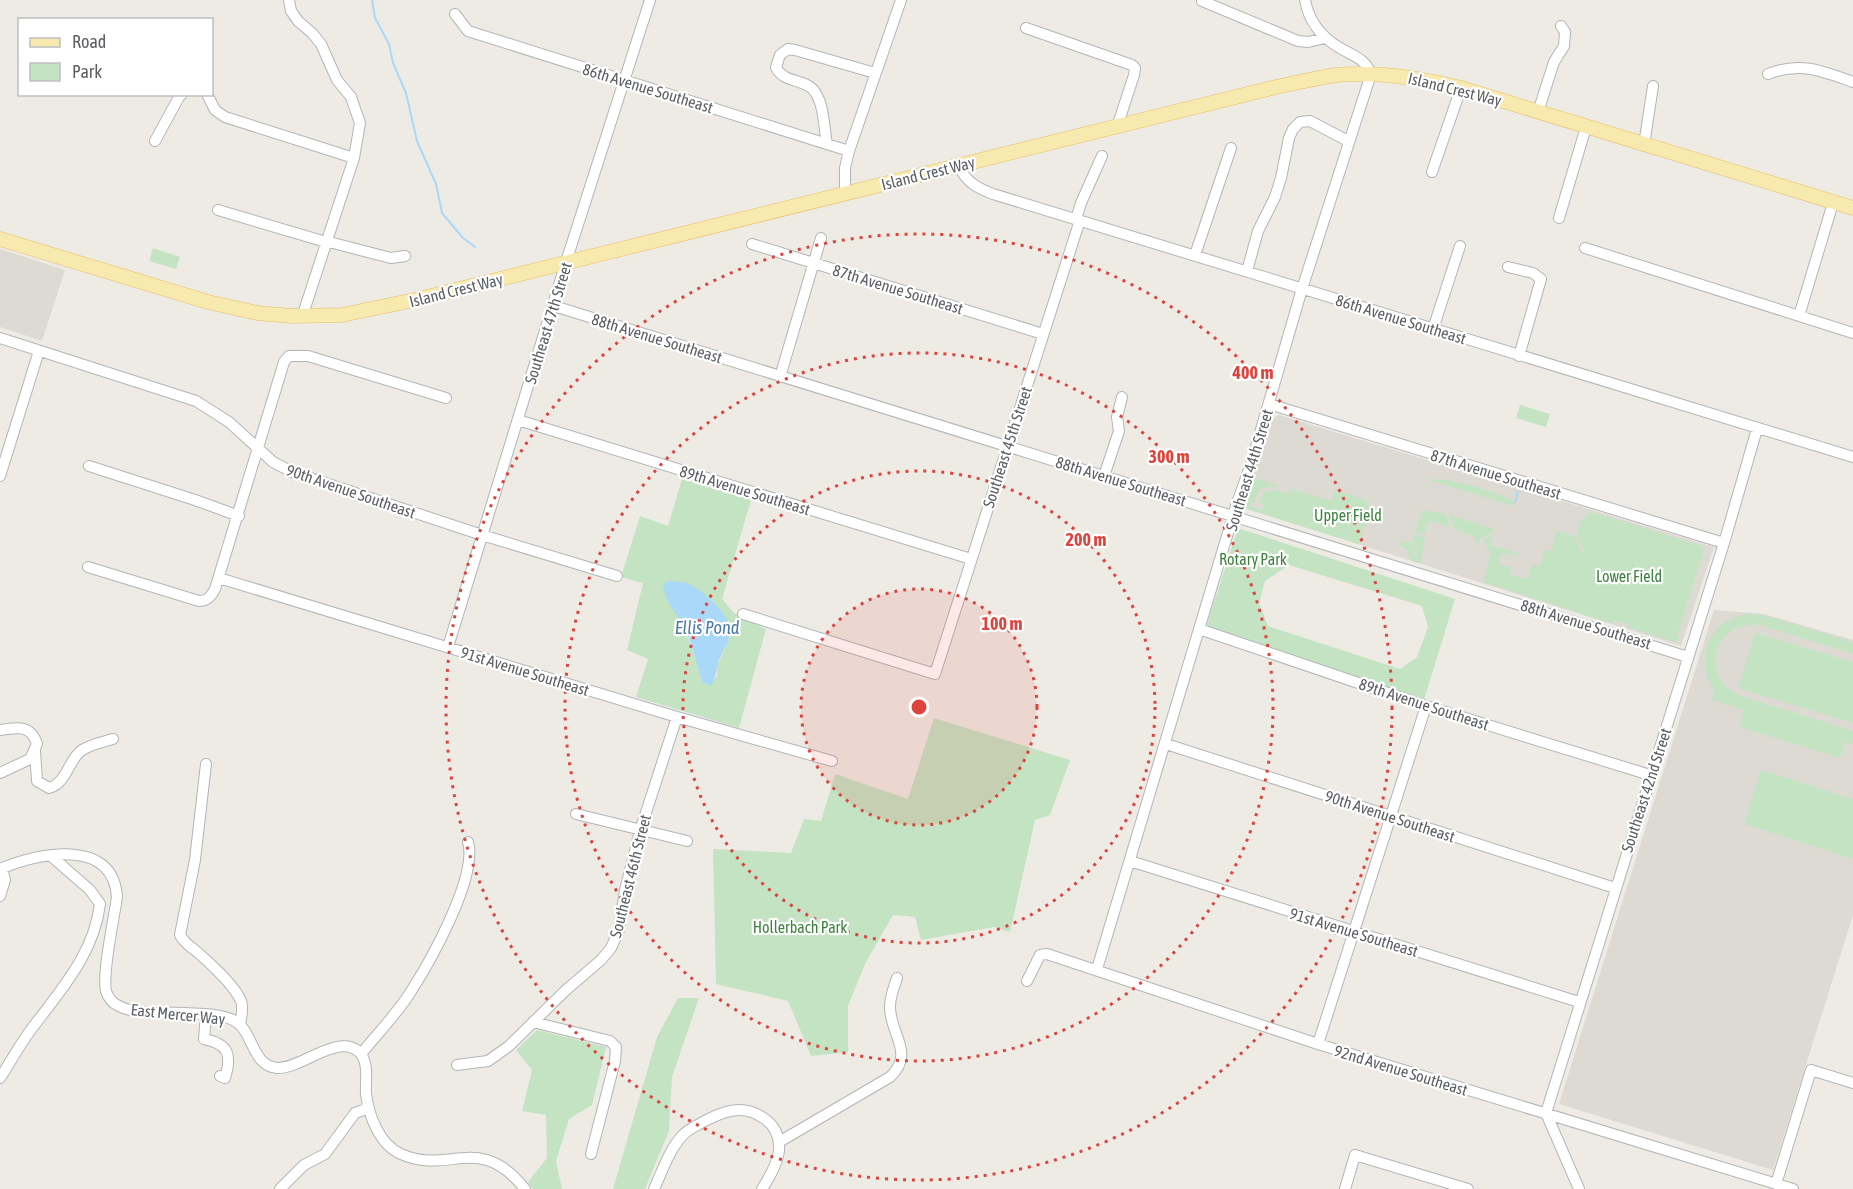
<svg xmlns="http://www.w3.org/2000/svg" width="1853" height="1189" font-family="'Asap Condensed',sans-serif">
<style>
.education{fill:#dddad3}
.green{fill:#c4e3c3;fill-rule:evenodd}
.water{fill:#aad8f8}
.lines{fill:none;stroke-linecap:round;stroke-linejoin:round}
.stream{stroke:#aad8f8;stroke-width:2}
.minor-casing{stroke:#b2b5b8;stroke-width:12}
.major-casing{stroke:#e6be65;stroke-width:15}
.minor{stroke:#fff;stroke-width:10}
.major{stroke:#f8eaaf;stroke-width:14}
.ring{fill:none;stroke:#db453d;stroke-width:3;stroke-dasharray:3 6}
.labels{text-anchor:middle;stroke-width:4.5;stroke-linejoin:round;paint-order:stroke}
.street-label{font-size:16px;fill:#5c6064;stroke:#fff}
.park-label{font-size:16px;fill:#3d833e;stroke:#fff}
.water-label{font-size:18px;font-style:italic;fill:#497aa8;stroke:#fff}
.centre{fill:#db453d;stroke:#fff;stroke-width:3}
.ring-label{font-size:18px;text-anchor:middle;font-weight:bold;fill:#db453d;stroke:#fff;stroke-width:4.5;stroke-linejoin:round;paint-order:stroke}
</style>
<rect width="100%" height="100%" fill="#eeebe5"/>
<path class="education" d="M 0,249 L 65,270 L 42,341 L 0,327 Z
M 1279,415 L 1714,547 L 1681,646 L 1244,508 L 1270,420 Z
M 1714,610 L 1764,614 L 1853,640 L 1853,915 L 1773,1170 L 1559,1104 Z"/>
<path class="green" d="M 153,248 L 180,257 L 176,269 L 149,261 Z
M 1520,405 L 1550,414 L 1546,427 L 1516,418 Z
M 1256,478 L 1280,486 C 1264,489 1261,482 1254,503 L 1251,503 L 1250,506 L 1262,510 L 1264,506 L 1259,503 L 1264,492 L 1275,490 L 1289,493 L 1290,489 L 1332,501 L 1335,490 L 1366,500 L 1370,510 L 1360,542 L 1358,544 L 1244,508 L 1252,481 Z
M 682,479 L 751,500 L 722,599 L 734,613 L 766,629 L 739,728 L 636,697 L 648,659 L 627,650 L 643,583 L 621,577 L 640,516 L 668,526 ZM 683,624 L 730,636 L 717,666 L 717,677 L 702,682 L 697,662 Z
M 1433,479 C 1459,480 1491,490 1515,502 L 1513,506 L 1429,480 Z
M 1423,510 L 1445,514 L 1450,527 L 1430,521 L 1426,525 L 1425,534 L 1415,532 Z
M 1591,512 L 1703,546 L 1702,549 L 1704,550 L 1678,633 L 1680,638 L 1675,642 L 1629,628 L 1628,624 L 1616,621 L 1610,623 L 1483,582 L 1491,553 L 1486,546 L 1485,542 L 1482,540 L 1493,534 L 1490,545 L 1519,553 L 1518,556 L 1501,553 L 1498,564 L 1511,568 L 1509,575 L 1527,579 L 1532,565 L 1540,566 L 1545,550 L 1551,551 L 1557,531 L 1574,536 L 1583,554 L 1584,551 L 1576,535 L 1581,520 Z
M 1449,515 L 1494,529 L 1493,531 L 1479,540 L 1477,546 L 1473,536 L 1454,529 Z
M 1238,528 L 1455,599 L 1424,700 L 1206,627 ZM 1289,565 L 1422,606 L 1428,627 L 1417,657 L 1400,669 L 1268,626 L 1259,603 L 1265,581 Z
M 1414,534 L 1425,538 L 1421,559 L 1423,564 L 1410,560 L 1408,551 L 1400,545 L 1401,541 L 1411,542 L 1416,550 L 1413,556 L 1418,558 L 1417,550 L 1412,540 Z
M 1745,614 L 1763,615 L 1853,642 L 1853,654 L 1760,625 C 1715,621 1697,673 1738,695 L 1853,731 L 1853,744 L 1845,742 L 1840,758 L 1739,727 L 1744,710 L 1712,700 L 1714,691 C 1694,658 1707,623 1745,614 Z
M 1755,633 L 1853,662 L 1853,723 L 1738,688 Z
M 934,718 L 1070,760 L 1050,815 L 1035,820 L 1010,932 L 994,927 L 921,940 L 915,917 L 893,915 L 865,964 L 848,1006 L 848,1052 L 811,1056 L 788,1001 L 716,984 L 713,849 L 791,853 L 804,819 L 821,821 L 835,774 L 908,799 Z
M 1761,770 L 1853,799 L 1853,859 L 1744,824 Z
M 678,998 L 699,998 L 672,1077 L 669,1131 L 645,1189 L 613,1189 L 657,1037 Z
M 537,1030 L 606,1047 L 592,1105 L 569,1119 L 556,1161 L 562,1189 L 533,1189 L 528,1182 L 547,1158 L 546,1115 L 522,1111 L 532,1070 L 516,1050 Z"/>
<path class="water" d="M 672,581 C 676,582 682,582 686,583 C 702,589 732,615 730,634 C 729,642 722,652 719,660 C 716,670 716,677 711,686 L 702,682 C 697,663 692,644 684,627 C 676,610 665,605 663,583 Z"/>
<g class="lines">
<path class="stream" d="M 372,0 L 375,18 L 389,44 L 393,63 L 406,93 L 417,141 L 436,184 L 442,213 L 463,238 L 475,247
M 1515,502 L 1518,491"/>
<g class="minor-casing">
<path id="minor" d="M 289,0 L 291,11 L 298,21 L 312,33 L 321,44 L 337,80 L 351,97 L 360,123 L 354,158 L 302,317
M 1202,1 L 1298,41 L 1308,42 L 1325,38
M 455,14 L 468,31 L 849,151
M 1026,28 L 1132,65 L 1135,68 L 1134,75 L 1117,127
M 1768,74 C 1800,61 1822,71 1853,82
M 207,94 L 215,110 L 225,117 L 354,158
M 1538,112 L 1554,62 L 1564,46 L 1565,32 L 1561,26
M 155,141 L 179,97 L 182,94
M 827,144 C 824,128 824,105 815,92 C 806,78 783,84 776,67 L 780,55 L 788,49 L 795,50 L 875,73
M 1644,145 L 1653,86
M 959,166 C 966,182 977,188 993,194 L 1853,457
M 1432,172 L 1461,88
M 845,194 L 845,168 L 849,151 L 901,0
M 218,210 L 326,242 L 333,243 L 391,258 L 405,256
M 1559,218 L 1586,127
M 1076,219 L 1081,203 L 1102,156
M 752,244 L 1043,334
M 1585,248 L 1853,333
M 1195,255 L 1231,148
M 1508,267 L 1533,273 L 1541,279 L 1519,356
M 1247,271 L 1258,231 L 1275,197 L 1281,178 L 1289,138 L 1293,129 L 1300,122 L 1310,121 L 1348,141
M 554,306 L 1688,657
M 1799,316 L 1833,203
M 1433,329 L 1460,246
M 0,338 L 196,401 L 229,422 L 273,462 L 292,472 L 482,535 L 617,576
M 780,377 L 821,238
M 1269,404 L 1724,543
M 518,420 L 971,559
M 89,466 L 195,500 L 239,516
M 0,476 L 39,351
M 1104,476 L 1119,431 L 1117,417 L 1122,397
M 88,567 L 199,601 C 208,601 211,596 215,589 L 284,362 L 289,356 L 308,356 L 446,398
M 219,578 L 677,717 L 832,761
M 743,614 L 935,674 L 1080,220
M 1199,629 L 1426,706 L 1650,775
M 448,647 L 566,262 L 650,0
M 0,730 C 18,727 31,725 37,744 L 30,759 L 0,773
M 1166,744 L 1615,888
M 35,751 L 37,781 L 49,788 C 67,783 68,760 82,750 C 92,744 103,742 113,739
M 206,764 L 195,860 L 180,935 C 184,943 190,946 196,951 C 209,962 235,986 241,1001 C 244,1009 241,1017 240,1025
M 576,814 L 687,841
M 1130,861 L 1579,1002
M 0,869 C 37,854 113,836 117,897 C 114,919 102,972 106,991 C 108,997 111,1002 117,1005 C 136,1016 163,1012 184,1013 C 199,1014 219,1013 233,1020 C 254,1030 251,1066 277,1068 C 301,1069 336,1034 358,1051 C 370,1061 365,1081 366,1094 C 369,1117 380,1145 401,1154 C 449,1176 479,1131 525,1189
M 0,896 L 5,880 L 2,868
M 1097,969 L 1236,506 L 1251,464 L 1302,289 L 1371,74 C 1365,58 1353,56 1340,48 C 1321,37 1309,22 1305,0
M 1027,981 L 1040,955 L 1047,954 L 1318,1044 L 1793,1189
M 206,1014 L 204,1039 C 229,1044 232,1055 225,1078 L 220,1076
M 533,1022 L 610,1041 L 616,1047 L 615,1061 L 591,1154
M 1318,1044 L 1426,706
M 361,1054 C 377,1034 396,1015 410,993 C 430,962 478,877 468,842
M 457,1065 L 488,1061 L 509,1046 L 566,990 L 601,960 L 611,948 L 619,930 L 625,890 L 640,831 L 677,717
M 0,1078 C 10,1063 19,1046 30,1031 C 59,992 94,955 100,904 L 90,890 L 51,856
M 779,1142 L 890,1077 C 916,1053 889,1033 890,1006 C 890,997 894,987 897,978
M 1776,1184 L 1811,1070 L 1853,1083
M 280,1189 L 304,1165 L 325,1154 L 355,1113 L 369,1108
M 654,1189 C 662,1172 669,1150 682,1136 C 687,1130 694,1127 701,1123 C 723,1111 743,1103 765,1119 C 776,1127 780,1138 779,1151 C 777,1165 769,1178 762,1189
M 1345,1189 L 1355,1155 L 1468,1189
M 1579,1189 L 1546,1113 L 1724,543 L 1757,429"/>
</g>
<g class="major-casing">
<path id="major" d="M 0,239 L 208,302 L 257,313 L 292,316 L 342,315 L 419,299 L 1276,87 C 1296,83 1316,78 1336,75 C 1378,71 1421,78 1461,88 L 1853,208"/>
</g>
<use href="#minor" class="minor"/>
<use href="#major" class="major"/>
</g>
<circle cx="919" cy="707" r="118" fill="#db453d" fill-opacity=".12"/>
<g class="ring">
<circle cx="919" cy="707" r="118"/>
<circle cx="919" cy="707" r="236"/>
<circle cx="919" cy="707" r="354"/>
<circle cx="919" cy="707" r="473"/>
</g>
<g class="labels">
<g class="street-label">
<text transform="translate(648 88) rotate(17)" y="6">86th Avenue Southeast</text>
<text transform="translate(1455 89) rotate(14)" y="6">Island Crest Way</text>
<text transform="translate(928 173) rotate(-14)" y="6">Island Crest Way</text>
<text transform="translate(898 289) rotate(17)" y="6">87th Avenue Southeast</text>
<text transform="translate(456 290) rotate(-14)" y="6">Island Crest Way</text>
<text transform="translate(1401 319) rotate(17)" y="6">86th Avenue Southeast</text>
<text transform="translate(548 323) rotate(-73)" y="6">Southeast 47th Street</text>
<text transform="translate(657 338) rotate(17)" y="6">88th Avenue Southeast</text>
<text transform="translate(1007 447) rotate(-72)" y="6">Southeast 45th Street</text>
<text transform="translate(1249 470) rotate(-73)" y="6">Southeast 44th Street</text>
<text transform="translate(1496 474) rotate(17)" y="6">87th Avenue Southeast</text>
<text transform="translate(1121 481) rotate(17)" y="6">88th Avenue Southeast</text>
<text transform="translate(745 490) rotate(17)" y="6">89th Avenue Southeast</text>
<text transform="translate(351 491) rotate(19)" y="6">90th Avenue Southeast</text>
<text transform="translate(1586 624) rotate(17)" y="6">88th Avenue Southeast</text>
<text transform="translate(525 671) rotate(17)" y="6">91st Avenue Southeast</text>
<text transform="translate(1424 704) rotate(18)" y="6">89th Avenue Southeast</text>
<text transform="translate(1646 790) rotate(-72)" y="6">Southeast 42nd Street</text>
<text transform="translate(1390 816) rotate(18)" y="6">90th Avenue Southeast</text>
<text transform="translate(630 876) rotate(-76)" y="6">Southeast 46th Street</text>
<text transform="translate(1354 932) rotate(17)" y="6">91st Avenue Southeast</text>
<text transform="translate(178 1014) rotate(6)" y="6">East Mercer Way</text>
<text transform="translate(1401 1070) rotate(17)" y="6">92nd Avenue Southeast</text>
</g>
<g class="park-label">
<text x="1348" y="521">Upper Field</text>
<text x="1253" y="565">Rotary Park</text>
<text x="1629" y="582">Lower Field</text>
<text x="800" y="933">Hollerbach Park</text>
</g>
<g class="water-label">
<text x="707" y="634">Ellis Pond</text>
</g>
</g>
<circle cx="919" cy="707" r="9" class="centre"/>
<g class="ring-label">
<text x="1253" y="379">400 m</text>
<text x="1169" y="463">300 m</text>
<text x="1086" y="546">200 m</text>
<text x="1002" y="630">100 m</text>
</g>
<rect x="18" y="18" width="195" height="78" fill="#ffffff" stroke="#bebfc1" stroke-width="1.5"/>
<rect x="30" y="38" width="30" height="9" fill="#f8eaaf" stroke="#bebfc1" stroke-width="1.5"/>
<text x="72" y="48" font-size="18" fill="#5c6064">Road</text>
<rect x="30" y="63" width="30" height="18" fill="#c4e3c3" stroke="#bebfc1" stroke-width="1.5"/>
<text x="72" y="78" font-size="18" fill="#5c6064">Park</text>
</svg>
